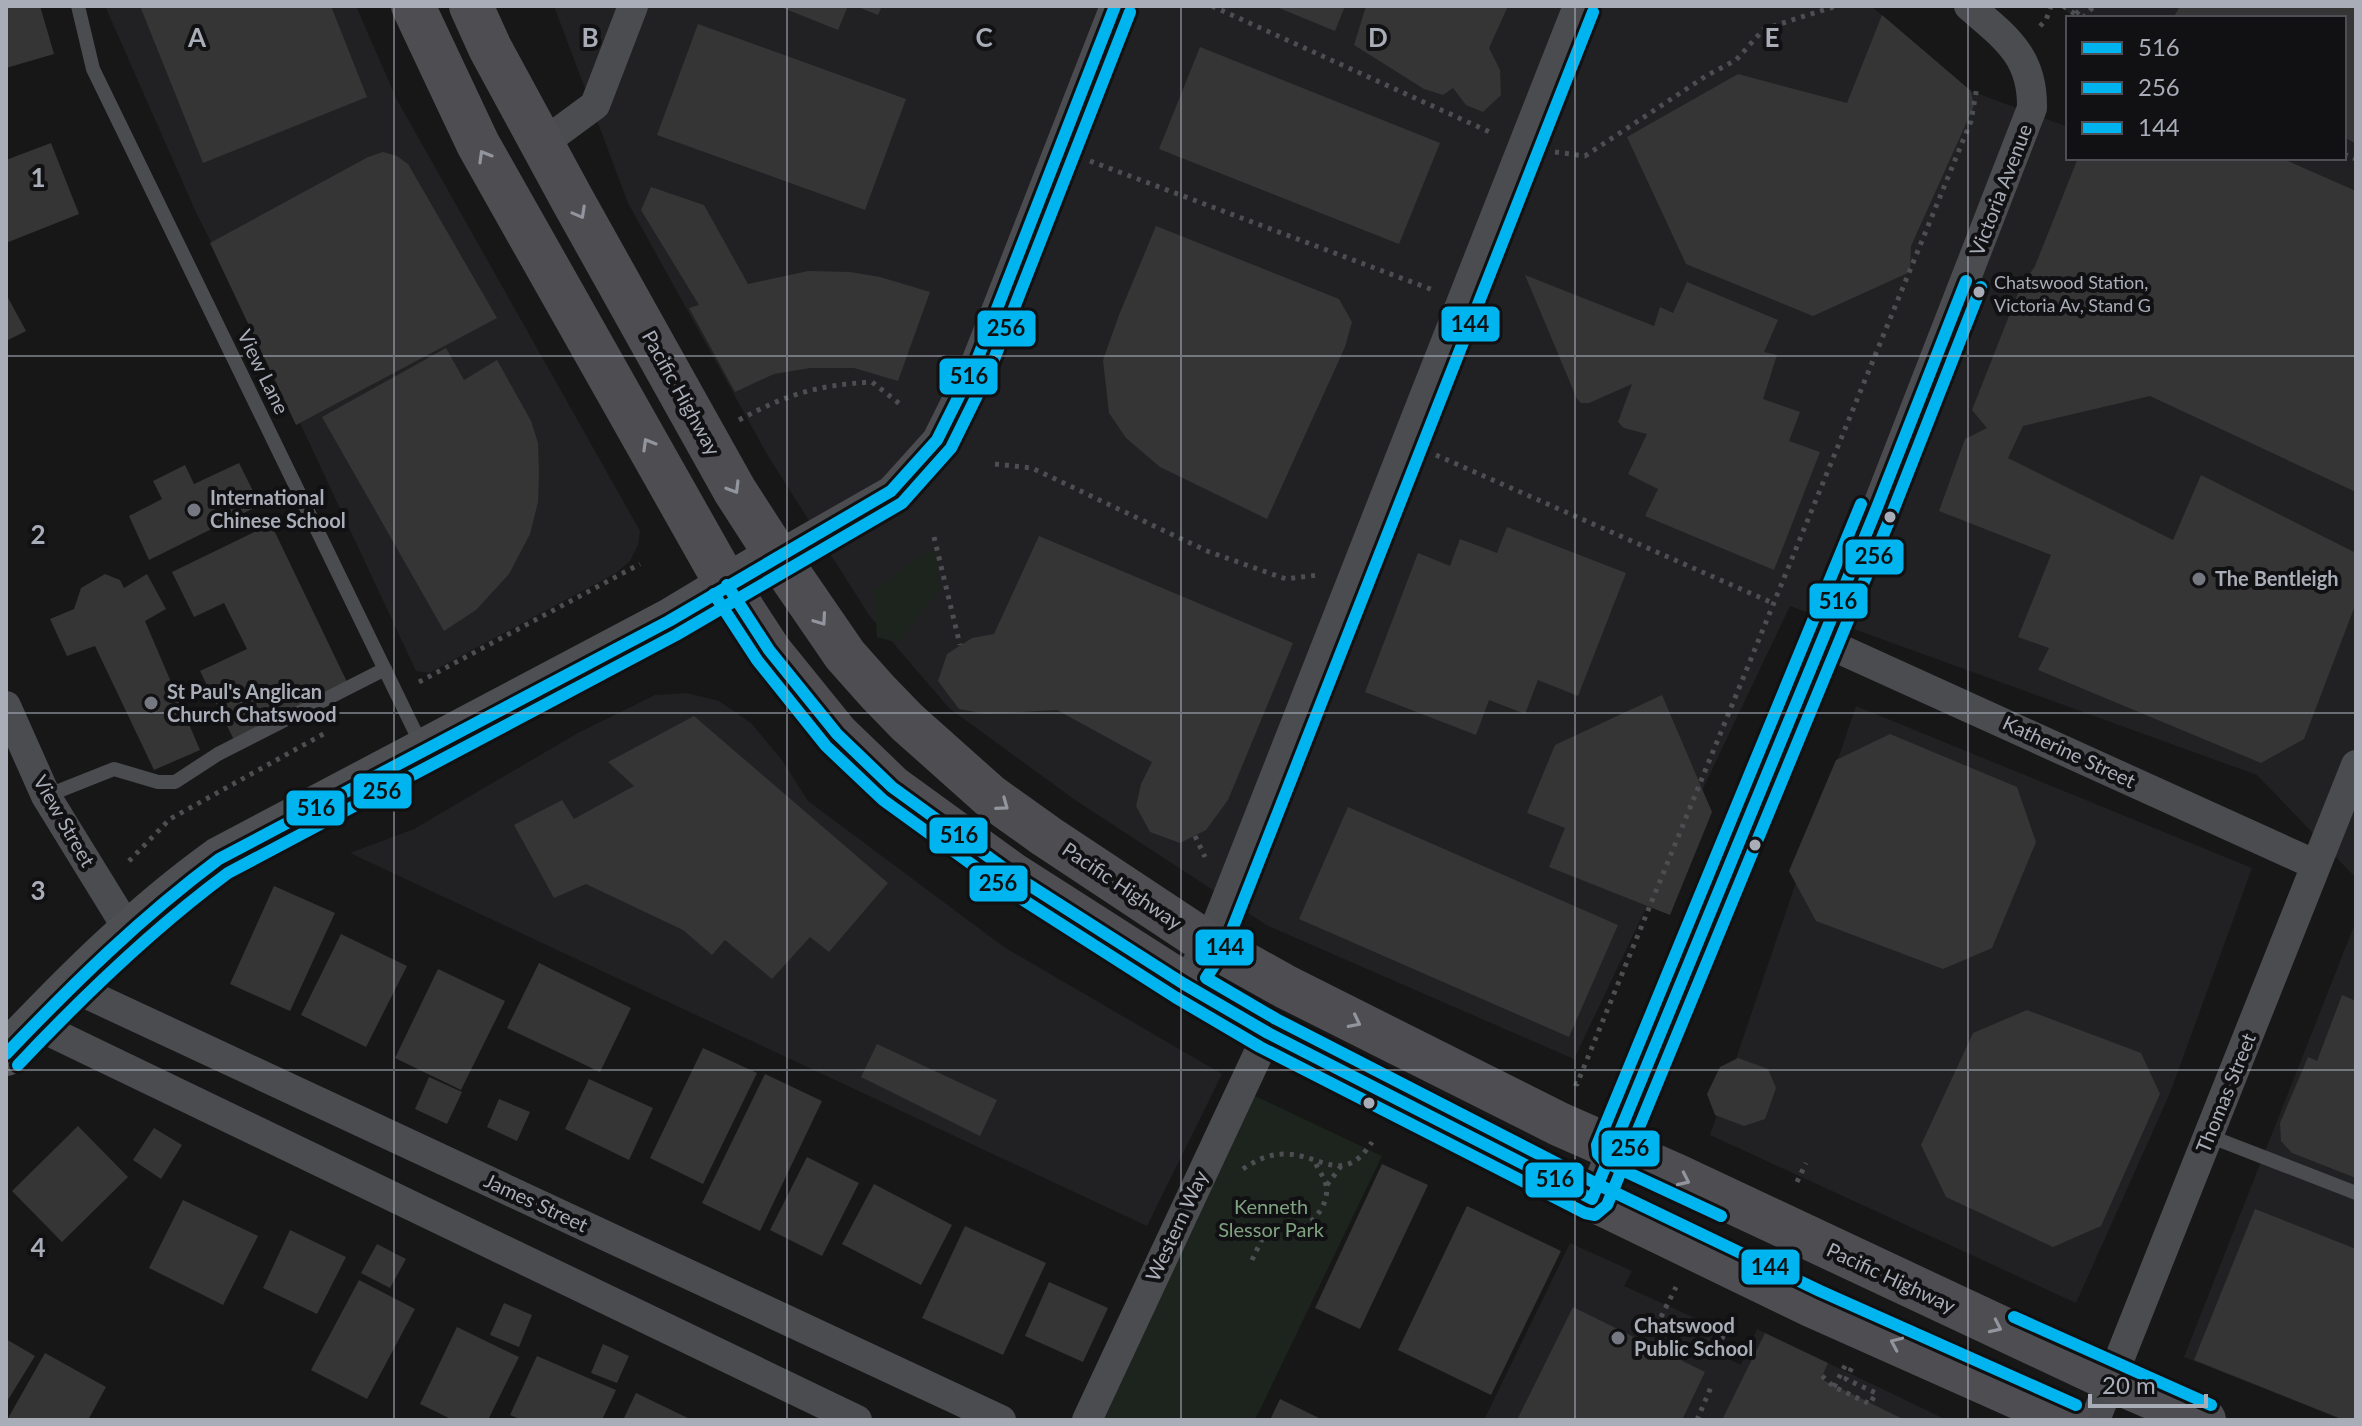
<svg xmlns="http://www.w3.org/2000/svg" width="2362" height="1426" font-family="Lato,sans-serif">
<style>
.built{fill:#212123}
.green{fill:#1d241e}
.building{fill:#353536}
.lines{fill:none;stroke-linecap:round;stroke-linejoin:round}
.path{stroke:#4d4e52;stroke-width:5;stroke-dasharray:4 6;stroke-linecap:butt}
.service{stroke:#4b4c50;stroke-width:14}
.minor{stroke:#4b4c50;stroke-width:30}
.primary{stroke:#4d4f52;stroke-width:44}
.trunk{stroke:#4e4e52;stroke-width:44}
.bus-1-casing{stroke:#111113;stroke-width:18}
.bus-2-casing{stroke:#111113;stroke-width:18}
.bus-3-casing{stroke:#111113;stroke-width:18}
.bus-1{stroke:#00b5ef;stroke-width:12}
.bus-2{stroke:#00b5ef;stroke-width:12}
.bus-3{stroke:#00b5ef;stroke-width:12}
.oneway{stroke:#92959e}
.grid{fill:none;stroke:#a8adb8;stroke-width:2;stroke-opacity:0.55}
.bus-dot{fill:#a8adb8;stroke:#111113;stroke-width:3}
.poi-dot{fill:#757880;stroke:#111113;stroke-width:3}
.labels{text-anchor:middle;stroke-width:8;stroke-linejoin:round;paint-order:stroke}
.bus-label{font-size:18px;fill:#a8adb8;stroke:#111113;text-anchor:start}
.street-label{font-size:20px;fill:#a8adb8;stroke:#111113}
.poi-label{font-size:20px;font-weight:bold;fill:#a8adb8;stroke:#111113;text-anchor:start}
.park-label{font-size:20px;fill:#7fa381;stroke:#111113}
.grid-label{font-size:26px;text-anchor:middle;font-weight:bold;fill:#a8adb8;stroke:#111113;stroke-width:8;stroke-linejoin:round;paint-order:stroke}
.line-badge{stroke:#111113;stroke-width:3}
.pale-badge-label{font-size:22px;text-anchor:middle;font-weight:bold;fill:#111}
</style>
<rect width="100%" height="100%" fill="#171717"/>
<path class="built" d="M 105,6 L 356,6 L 396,98 L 640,531 L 638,545 L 630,561 L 616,573 L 429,673 L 416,671 L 300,423 L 195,210 Z
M 554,6 L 1871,6 L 1971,91 L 2068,127 L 2068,158 L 2344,158 L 2344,18 L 2076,18 L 2059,6 L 2356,6 L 2356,878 L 2257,775 L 1790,606 L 1574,1059 L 1268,926 L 1075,800 L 949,708 L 869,615 L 768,456 L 628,203 Z
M 687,693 L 719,701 L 751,723 L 782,760 L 808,801 L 1004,947 L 1222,1074 L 1147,1226 L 350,853 L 414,829 L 578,733 L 655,695 Z
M 1856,706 L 2252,868 L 2170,1093 L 2076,1303 L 1710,1135 Z
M 2356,921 L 2356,1420 L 2343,1420 L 2184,1357 Z
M 1570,1243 L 1632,1271 L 1624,1286 L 1717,1328 L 1707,1348 L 1741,1365 L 1757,1329 L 1947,1420 L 1484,1420 Z"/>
<path class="green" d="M 936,549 L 939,590 L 898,643 L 877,637 L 874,591 L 915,559 Z
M 1251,1094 L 1382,1156 L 1255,1420 L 1095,1420 Z"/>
<path class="building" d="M 6,6 L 40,6 L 54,54 L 6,68 Z
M 140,6 L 331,6 L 367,97 L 203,163 Z
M 778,6 L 848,6 L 838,30 Z
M 855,6 L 882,6 L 878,15 Z
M 1274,6 L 1345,6 L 1335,31 Z
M 1366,6 L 1508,6 L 1489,48 L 1500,70 L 1501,95 L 1483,112 L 1466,105 L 1453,88 L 1443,95 L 1424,89 L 1354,45 Z
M 2180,6 L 2356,6 L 2356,144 L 2344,137 L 2344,18 L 2173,18 Z
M 1882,15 L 1971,91 L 1974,106 L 1911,246 L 1910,272 L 1813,316 L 1686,264 L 1627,137 L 1738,74 L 1847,103 Z
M 698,24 L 906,99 L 865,210 L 657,135 Z
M 1200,47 L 1440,143 L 1399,244 L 1159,149 Z
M 51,143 L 79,214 L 6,243 L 6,160 Z
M 383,152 L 397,156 L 408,164 L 497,318 L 296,425 L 210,243 L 368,157 Z
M 2078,158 L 2281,158 L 2356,191 L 2356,492 L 2150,396 L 2023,426 L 2008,458 L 2173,540 L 2201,475 L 2356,553 L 2356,603 L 2304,739 L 2261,763 L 2038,670 L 2049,648 L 2018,637 L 2051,555 L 1939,511 L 1965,439 L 1987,428 L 1972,410 L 2020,288 L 2035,266 Z
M 651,187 L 704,205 L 748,284 L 808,271 L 850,272 L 880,277 L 930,292 L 898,381 L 854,368 L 810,368 L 774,374 L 735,392 L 689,308 L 699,305 L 641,210 Z
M 1156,226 L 1339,299 L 1352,322 L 1345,347 L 1267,519 L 1160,467 L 1126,438 L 1109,413 L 1103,360 L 1119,315 Z
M 1525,275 L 1654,326 L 1660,307 L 1673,313 L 1687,282 L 1778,320 L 1764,352 L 1777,355 L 1763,399 L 1800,412 L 1789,441 L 1820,452 L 1774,570 L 1645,516 L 1658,489 L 1628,474 L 1647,434 L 1624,428 L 1618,422 L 1632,384 L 1589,403 L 1581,403 L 1577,399 Z
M 6,294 L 26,331 L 6,341 Z
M 446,348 L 464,380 L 497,360 L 531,421 L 538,443 L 539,473 L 538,502 L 530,534 L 509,574 L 476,610 L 444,631 L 322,417 Z
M 239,463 L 260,505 L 149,560 L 129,516 L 162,499 L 153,481 L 185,465 L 194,484 Z
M 271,524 L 348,684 L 234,740 L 200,671 L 247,649 L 224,603 L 194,617 L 172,572 Z
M 1507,527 L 1626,573 L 1578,696 L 1538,680 L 1525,714 L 1489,700 L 1476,735 L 1365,692 L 1418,553 L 1450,566 L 1460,539 L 1497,553 Z
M 1039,536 L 1293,643 L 1228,800 L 1206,830 L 1180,843 L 1150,832 L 1136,806 L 1141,784 L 1152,762 L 1057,710 L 986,714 L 959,709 L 938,681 L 947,654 L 972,638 L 994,634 Z
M 105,574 L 120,580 L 124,588 L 147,574 L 166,609 L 145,621 L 200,750 L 154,770 L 95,646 L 67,656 L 50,619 L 74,609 L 81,588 Z
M 1662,695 L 1712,812 L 1670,915 L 1549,867 L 1565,828 L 1527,813 L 1555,745 Z
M 694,716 L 888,883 L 829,952 L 810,937 L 772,979 L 725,940 L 712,955 L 683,930 L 586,884 L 554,898 L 514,825 L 562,800 L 574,819 L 634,786 L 608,762 Z
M 1890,734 L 2017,787 L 2036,842 L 1992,948 L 1943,969 L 1816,921 L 1789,871 L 1836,760 Z
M 1348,807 L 1618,925 L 1569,1037 L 1299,919 Z
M 274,886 L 335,913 L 290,1011 L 230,984 Z
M 341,934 L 407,966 L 366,1047 L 301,1015 Z
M 539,963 L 631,1008 L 600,1072 L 507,1028 Z
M 438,969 L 505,1001 L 461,1090 L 395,1058 Z
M 2342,995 L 2356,1001 L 2356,1178 L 2292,1153 L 2281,1141 L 2280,1123 L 2308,1057 L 2317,1061 Z
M 2027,1010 L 2141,1053 L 2160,1094 L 2101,1226 L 2053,1247 L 1946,1197 L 1921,1145 L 1973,1033 Z
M 877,1044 L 997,1100 L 980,1136 L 861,1077 Z
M 703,1048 L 757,1073 L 703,1184 L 650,1158 Z
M 1738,1058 L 1768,1069 L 1776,1088 L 1765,1119 L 1744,1126 L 1715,1115 L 1707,1094 L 1720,1067 Z
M 765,1074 L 822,1101 L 760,1231 L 702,1203 Z
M 429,1077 L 462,1092 L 447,1124 L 415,1109 Z
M 589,1079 L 653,1108 L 629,1160 L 565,1129 Z
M 499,1099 L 530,1112 L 517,1141 L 487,1127 Z
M 78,1126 L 128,1177 L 62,1242 L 12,1191 Z
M 154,1128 L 182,1145 L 161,1179 L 133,1160 Z
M 807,1157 L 859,1183 L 822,1256 L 770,1230 Z
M 1382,1164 L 1428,1185 L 1360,1329 L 1315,1308 Z
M 874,1184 L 952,1225 L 921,1285 L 842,1244 Z
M 183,1200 L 258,1236 L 223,1305 L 149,1268 Z
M 1467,1206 L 1561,1251 L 1491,1395 L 1398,1350 Z
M 2255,1209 L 2356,1249 L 2356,1420 L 2344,1420 L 2194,1360 Z
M 965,1226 L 1046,1263 L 1003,1355 L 922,1318 Z
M 290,1230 L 346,1257 L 317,1314 L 263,1288 Z
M 377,1244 L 406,1259 L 390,1288 L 361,1273 Z
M 359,1280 L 415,1309 L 367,1399 L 311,1370 Z
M 1049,1282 L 1108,1308 L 1083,1362 L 1025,1336 Z
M 504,1303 L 532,1315 L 519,1347 L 490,1335 Z
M 1573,1307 L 1705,1372 L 1682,1420 L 1517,1420 Z
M 457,1327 L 519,1357 L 488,1420 L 453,1420 L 420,1404 Z
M 1765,1333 L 1828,1363 L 1821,1379 L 1905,1420 L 1722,1420 Z
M 6,1339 L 35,1356 L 6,1403 Z
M 603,1344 L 629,1356 L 617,1383 L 591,1373 Z
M 45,1353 L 106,1387 L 88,1420 L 7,1420 Z
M 537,1356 L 616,1390 L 602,1420 L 522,1420 L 510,1415 Z
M 636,1393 L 692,1420 L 623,1420 Z
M 1280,1399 L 1323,1420 L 1270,1420 Z"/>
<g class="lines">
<path class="path" d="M 1212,6 L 1492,133
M 2063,6 L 2081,18
M 2076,14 L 2083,6
M 2083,18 L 2094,6
M 2040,26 L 2046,20 L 2051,6
M 1555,152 L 1585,156 L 1706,76 L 1736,60 L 1764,29 L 1836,6
M 2344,154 L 2356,159
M 1090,161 L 1433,290
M 739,420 C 787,394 818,385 872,382 L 900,404
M 1436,455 L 1775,604
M 995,464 L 1032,468 L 1207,551 L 1286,579 L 1318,575
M 934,537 L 960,645
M 419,682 L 640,564
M 1195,836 L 1205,857
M 129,861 L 170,819 L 327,732
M 1574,1083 L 1577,1084 L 1971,121 L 1977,87
M 1243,1169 C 1256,1160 1269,1154 1285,1154 C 1321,1154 1343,1187 1372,1142
M 1797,1182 L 1806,1163
M 1327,1185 L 1341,1166
M 1257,1226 C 1265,1231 1271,1236 1280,1235 C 1303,1235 1331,1209 1326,1185 C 1324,1177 1318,1169 1315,1162
M 1252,1260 L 1266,1231
M 1661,1317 L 1676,1287
M 1717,1348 L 1735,1314
M 1822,1376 L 1834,1387 L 1870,1404 L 1876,1393 L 1846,1379 L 1852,1367
M 1834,1387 L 1846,1364
M 1697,1420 L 1711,1387"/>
<path class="service" d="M 78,6 L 93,69 L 423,748
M 46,796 L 114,769 L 158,782 L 175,782 L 218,754 L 385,669
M 2209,1136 L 2356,1193"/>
<path class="minor" d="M 542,144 L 595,105 L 633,6
M 777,556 L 891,491 L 937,440 L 977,360 L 1115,6
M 1822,641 L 2316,865
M 6,706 L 46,796 L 129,931
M 1184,984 L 1209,944 L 1578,6
M 72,987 L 1001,1420
M 34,1024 L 857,1420
M 1592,1199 L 1876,510 L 2032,108 C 2033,56 2005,37 1969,6
M 1087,1420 L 1268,1033
M 2095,1420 L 2356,765"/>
<path class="primary" d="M 6,1054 C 72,984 141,915 219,859 L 669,621 L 777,556"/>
<path class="trunk" d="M 413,6 L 478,144 L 727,585 L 769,650 L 837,734 L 892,787 L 1012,874 L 1184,984 L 1268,1033 L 1592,1199 L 1813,1306 L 2069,1420
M 471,6 L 490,48 L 573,201 L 735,491 L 777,556 L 845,655 L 877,691 L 907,722 L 990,796 L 1046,836 L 1209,944 L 1286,987 L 1559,1124 L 1677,1176 L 2112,1380 L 2204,1420"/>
<g class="bus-1-casing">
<path id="bus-1" d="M 727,585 L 769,650 L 837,734 L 892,787 L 1012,874 L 1184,984 L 1268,1033 L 1592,1199 L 1876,510 L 1966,281
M 6,1054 C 73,984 141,917 219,859 L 669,621 L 891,491 L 937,440 L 977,360 L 1115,6"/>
</g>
<g class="bus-2-casing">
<path id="bus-2" d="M 714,594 L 757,660 L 826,746 L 883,800 L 1003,887 L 1175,997 L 1260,1047 L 1585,1213 L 1595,1215 L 1607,1205 L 1891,516 L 1981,287
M 18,1065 C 83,996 151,930 228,873 L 676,635 L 902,503 L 951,448 L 991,367 L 1130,12"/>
</g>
<g class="bus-3-casing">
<path id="bus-3" d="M 1593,12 L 1224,950 L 1206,978 L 1276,1019 L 1599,1185 L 1820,1291 L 2076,1405
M 1721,1216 L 1605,1162 L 1598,1154 L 1597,1145 L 1861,504
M 2014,1317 L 2211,1405"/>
</g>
<use href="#bus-1" class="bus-1"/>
<use href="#bus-2" class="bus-2"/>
<use href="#bus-3" class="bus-3"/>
</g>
<defs><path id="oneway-chevron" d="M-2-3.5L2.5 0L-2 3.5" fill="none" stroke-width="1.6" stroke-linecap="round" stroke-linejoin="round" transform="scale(2)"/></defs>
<g class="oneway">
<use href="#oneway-chevron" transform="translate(484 156) rotate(-120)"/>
<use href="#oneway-chevron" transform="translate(580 213) rotate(61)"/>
<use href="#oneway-chevron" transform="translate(648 444) rotate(-120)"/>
<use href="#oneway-chevron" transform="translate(734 488) rotate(59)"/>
<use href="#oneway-chevron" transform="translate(821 620) rotate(55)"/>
<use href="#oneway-chevron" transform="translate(1003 805) rotate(36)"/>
<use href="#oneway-chevron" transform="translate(1355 1022) rotate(27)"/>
<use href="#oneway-chevron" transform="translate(1684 1180) rotate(25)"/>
<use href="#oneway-chevron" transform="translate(1996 1327) rotate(25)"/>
<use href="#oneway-chevron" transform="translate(1896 1343) rotate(-156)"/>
</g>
<path class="grid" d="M 394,6 L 394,1420M 787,6 L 787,1420M 1181,6 L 1181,1420M 1575,6 L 1575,1420M 1968,6 L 1968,1420M 6,356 L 2356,356M 6,713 L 2356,713M 6,1070 L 2356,1070"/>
<g class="bus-dot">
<circle cx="1979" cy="292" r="7"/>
<circle cx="1890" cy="517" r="7"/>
<circle cx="1755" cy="845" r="7"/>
<circle cx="1369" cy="1103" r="7"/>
</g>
<g class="poi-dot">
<circle cx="194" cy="510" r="8"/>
<circle cx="2199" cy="579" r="8"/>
<circle cx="151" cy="703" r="8"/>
<circle cx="1618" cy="1338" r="8"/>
</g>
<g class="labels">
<g class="bus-label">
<text x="1994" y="289">Chatswood Station,<tspan x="1994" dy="23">Victoria Av, Stand G</tspan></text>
</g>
<g class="street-label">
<text transform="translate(2001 190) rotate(-69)" y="7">Victoria Avenue</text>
<text transform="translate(263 372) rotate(64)" y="7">View Lane</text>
<text transform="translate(681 393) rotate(61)" y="7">Pacific Highway</text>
<text transform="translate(2069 752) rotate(25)" y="7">Katherine Street</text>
<text transform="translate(64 821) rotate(60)" y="7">View Street</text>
<text transform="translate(1122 886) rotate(34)" y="7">Pacific Highway</text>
<text transform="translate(2226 1093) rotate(-68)" y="7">Thomas Street</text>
<text transform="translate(536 1203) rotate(25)" y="7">James Street</text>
<text transform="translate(1177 1226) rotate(-65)" y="7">Western Way</text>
<text transform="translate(1891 1278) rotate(25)" y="7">Pacific Highway</text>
</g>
<g class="poi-label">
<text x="210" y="505">International<tspan x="210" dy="23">Chinese School</tspan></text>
<text x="2215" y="586">The Bentleigh</text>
<text x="167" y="699">St Paul's Anglican<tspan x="167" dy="23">Church Chatswood</tspan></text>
<text x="1634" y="1333">Chatswood<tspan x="1634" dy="23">Public School</tspan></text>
</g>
<g class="park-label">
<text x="1271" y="1214">Kenneth<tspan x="1271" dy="23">Slessor Park</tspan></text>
</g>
</g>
<g class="grid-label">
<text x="197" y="47">A</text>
<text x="590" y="47">B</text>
<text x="984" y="47">C</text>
<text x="1378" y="47">D</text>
<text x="1772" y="47">E</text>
<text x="38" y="187">1</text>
<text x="38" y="544">2</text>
<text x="38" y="900">3</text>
<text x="38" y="1257">4</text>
</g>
<g class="line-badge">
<rect x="1440" y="305" width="61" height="38" rx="8" fill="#00b5ef"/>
<rect x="976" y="309" width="61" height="39" rx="8" fill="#00b5ef"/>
<rect x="938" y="357" width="61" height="39" rx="8" fill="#00b5ef"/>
<rect x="1844" y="538" width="61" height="38" rx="8" fill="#00b5ef"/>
<rect x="1808" y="582" width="61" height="38" rx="8" fill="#00b5ef"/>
<rect x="352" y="772" width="61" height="38" rx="8" fill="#00b5ef"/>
<rect x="285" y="789" width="61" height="38" rx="8" fill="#00b5ef"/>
<rect x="928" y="816" width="61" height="39" rx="8" fill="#00b5ef"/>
<rect x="968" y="864" width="61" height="39" rx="8" fill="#00b5ef"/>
<rect x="1194" y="928" width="61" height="39" rx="8" fill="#00b5ef"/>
<rect x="1600" y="1129" width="61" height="39" rx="8" fill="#00b5ef"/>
<rect x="1524" y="1161" width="61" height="38" rx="8" fill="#00b5ef"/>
<rect x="1740" y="1248" width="61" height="38" rx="8" fill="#00b5ef"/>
</g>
<g class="pale-badge-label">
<text x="1470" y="332">144</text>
<text x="1006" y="336">256</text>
<text x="969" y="384">516</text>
<text x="1874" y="564">256</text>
<text x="1838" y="609">516</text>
<text x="382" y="799">256</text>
<text x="316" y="816">516</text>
<text x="959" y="843">516</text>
<text x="998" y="891">256</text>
<text x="1225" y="955">144</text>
<text x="1630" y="1156">256</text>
<text x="1555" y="1187">516</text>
<text x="1770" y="1275">144</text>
</g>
<rect width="2362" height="1426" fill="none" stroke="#a8adb8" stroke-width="16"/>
<rect x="2066" y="16" width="280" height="144" fill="#111113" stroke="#4d4f55" stroke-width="2"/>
<rect x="2082" y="42" width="40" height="12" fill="#00b5ef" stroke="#4d4f55" stroke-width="2"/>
<text x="2138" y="56" font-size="24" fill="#a8adb8">516</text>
<rect x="2082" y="82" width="40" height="12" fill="#00b5ef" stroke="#4d4f55" stroke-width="2"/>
<text x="2138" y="96" font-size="24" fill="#a8adb8">256</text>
<rect x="2082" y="122" width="40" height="12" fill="#00b5ef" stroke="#4d4f55" stroke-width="2"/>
<text x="2138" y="136" font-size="24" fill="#a8adb8">144</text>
<path d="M2090 1394v12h116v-12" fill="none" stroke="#a8adb8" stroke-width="4"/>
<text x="2102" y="1394" font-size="24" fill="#a8adb8" stroke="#111113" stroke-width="6" paint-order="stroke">20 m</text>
</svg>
